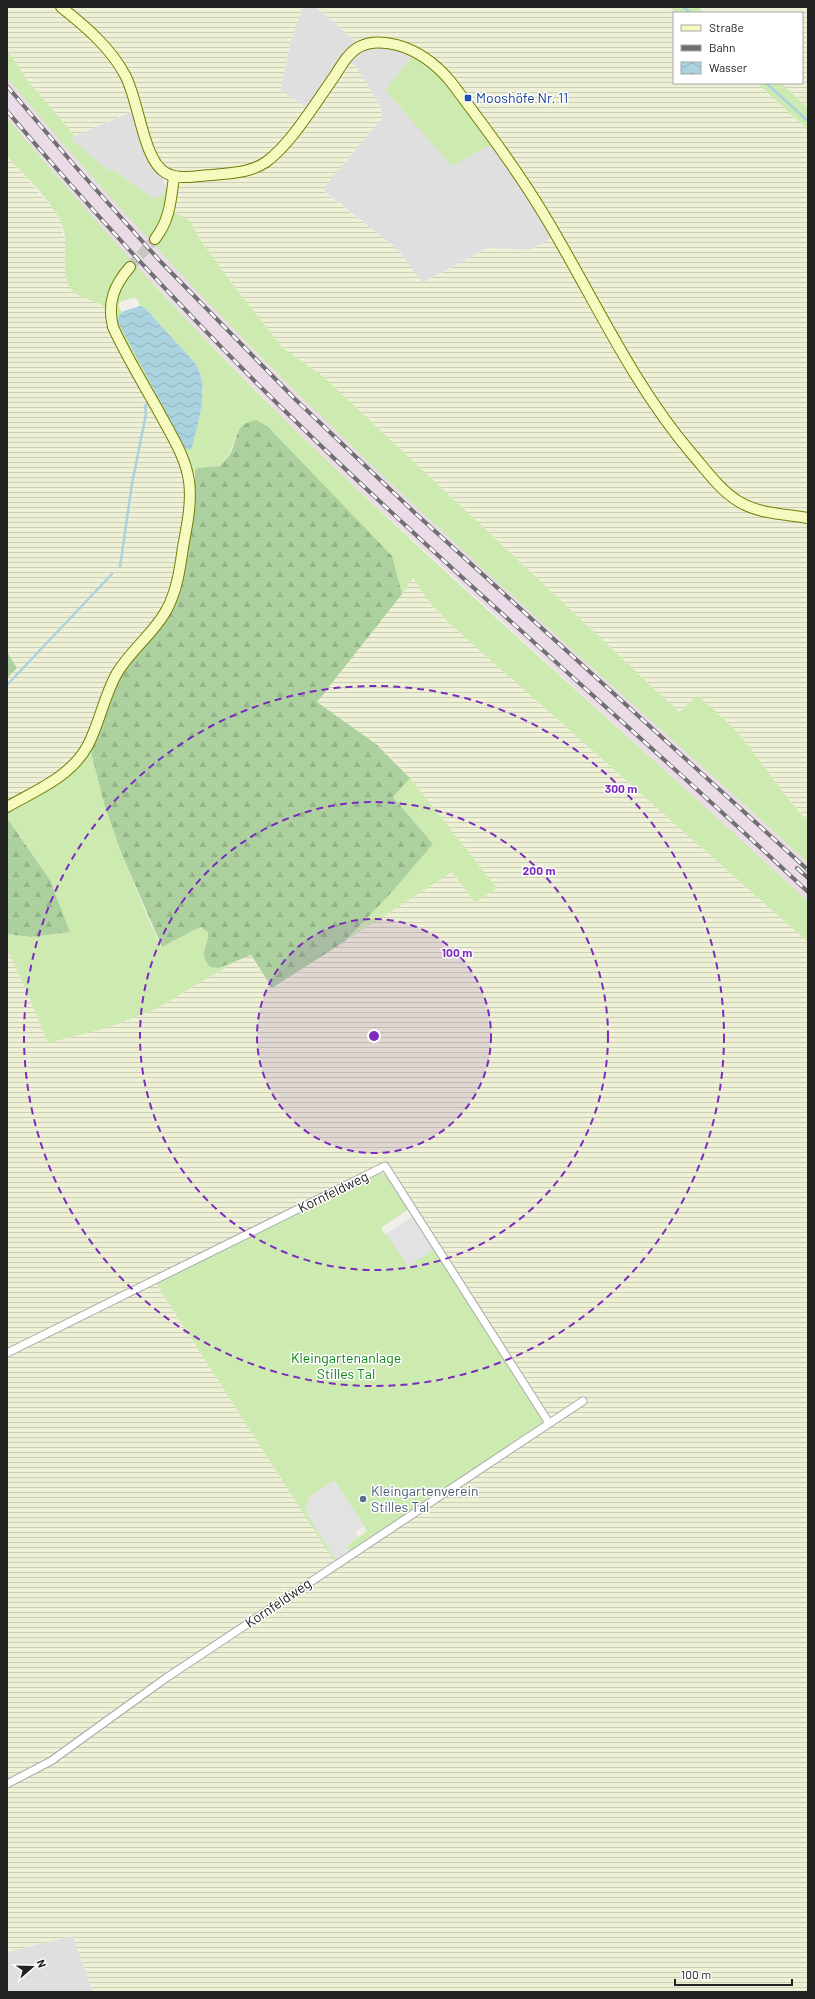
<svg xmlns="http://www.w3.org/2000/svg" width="815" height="1999" font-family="Barlow,sans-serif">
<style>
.residential{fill:#e0dfdf}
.railway{fill:#ebdbe8}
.farmland{fill:url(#farmland-rules);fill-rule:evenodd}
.grass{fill:#cdebb0;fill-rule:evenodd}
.forest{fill:url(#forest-firs)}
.parking{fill:#e2e2e2}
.water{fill:url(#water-waves)}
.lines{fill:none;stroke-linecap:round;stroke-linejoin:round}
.stream{stroke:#aad3df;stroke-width:2.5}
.secondary-tunnel{stroke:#c8c6c1;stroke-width:10;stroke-dasharray:10 5;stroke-linecap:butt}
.street-casing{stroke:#a9a9a9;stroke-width:9}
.secondary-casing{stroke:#707d05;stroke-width:12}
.street{stroke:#fff;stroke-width:7}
.secondary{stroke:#f7fabf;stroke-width:10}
.rail-casing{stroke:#707070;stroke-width:4}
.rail{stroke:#fff;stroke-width:2.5;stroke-dasharray:8;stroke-linecap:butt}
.ring{fill:none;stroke:#7b2cbf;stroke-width:2;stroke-dasharray:7 5}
.transit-dot{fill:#1a4fb4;stroke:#fff;stroke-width:1.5}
.service-dot{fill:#5c6f8a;stroke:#fff;stroke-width:1.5}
.labels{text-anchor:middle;stroke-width:3;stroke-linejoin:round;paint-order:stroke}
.transit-label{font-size:14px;fill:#164399;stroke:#fff;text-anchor:start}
.street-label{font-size:14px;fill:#222;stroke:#fff}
.park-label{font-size:14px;fill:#0c8416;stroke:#fff}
.service-label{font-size:14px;fill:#4e5e75;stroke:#fff;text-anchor:start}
.centre{fill:#7b2cbf;stroke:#fff;stroke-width:2}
.ring-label{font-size:12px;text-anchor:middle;font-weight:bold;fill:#7b2cbf;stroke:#fff;stroke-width:3;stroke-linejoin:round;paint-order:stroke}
</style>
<defs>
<pattern id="farmland-rules" width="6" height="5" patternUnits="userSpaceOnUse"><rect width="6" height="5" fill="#eef0d5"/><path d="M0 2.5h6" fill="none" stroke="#ccceb7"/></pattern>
<pattern id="forest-firs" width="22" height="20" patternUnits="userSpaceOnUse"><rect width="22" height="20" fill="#add19e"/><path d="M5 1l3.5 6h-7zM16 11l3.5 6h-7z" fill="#95b388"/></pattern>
<pattern id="water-waves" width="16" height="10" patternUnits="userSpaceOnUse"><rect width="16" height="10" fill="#aad3df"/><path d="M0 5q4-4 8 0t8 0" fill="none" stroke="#92b5bf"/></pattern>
</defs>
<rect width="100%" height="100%" fill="#f2efe9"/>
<path class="residential" d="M 303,7 L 316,7 L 358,43 L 371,40 L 413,55 L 385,90 L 497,141 L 559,234 L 530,250 L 488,248 L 422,283 L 391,244 L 322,189 L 382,118 L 380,106 L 375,97 L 355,65 L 313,112 L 280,90 L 291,41 Z
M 135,110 L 168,191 L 155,199 L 113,170 L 109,171 L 70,138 Z
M 73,1936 L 93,1992 L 7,1992 L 7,1952 Z"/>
<path class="railway" d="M 7,78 L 123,211 L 255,352 L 300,396 L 419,509 L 808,863 L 808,901 L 366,497 L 281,416 L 192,325 L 102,228 L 7,118 Z"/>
<path class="farmland" d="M 7,7 L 56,7 L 77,23 L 116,65 L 135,110 L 75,136 L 29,82 L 7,49 Z
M 66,7 L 303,7 L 291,41 L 280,90 L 307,108 L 286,138 L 269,155 L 245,168 L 182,173 L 169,170 L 156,157 L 137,93 Z
M 316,7 L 669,7 L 677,13 L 674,13 L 674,83 L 757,83 L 808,130 L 808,514 L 754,505 L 730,490 L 670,422 L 464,91 L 427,55 L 358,43 Z
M 698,7 L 808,7 L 808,108 L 781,83 L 802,83 L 802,13 L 705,13 Z
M 349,63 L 355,65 L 375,97 L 380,106 L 382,118 L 322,190 L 391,244 L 404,257 L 422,283 L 488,248 L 530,250 L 554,237 L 602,327 L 725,495 L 808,521 L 808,821 L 777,785 L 742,737 L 701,698 L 697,696 L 679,712 L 325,378 L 283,348 L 237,290 L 199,238 L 193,226 L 173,211 L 178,186 L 183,181 L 260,169 Z
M 7,156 L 55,211 L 61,223 L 76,295 L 101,303 L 107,310 L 181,465 L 186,489 L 184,520 L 171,594 L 85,745 L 60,772 L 7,804 L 7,678 L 17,668 L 7,652 Z
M 413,578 L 430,603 L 451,625 L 808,942 L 808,1992 L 93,1992 L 73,1936 L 7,1952 L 7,949 L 28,994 L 48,1042 L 107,1028 L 156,1009 L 236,961 L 251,955 L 257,967 L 272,988 L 452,872 L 475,903 L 496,888 L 410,778 L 394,760 L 376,744 L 317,702 ZM 386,1162 L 554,1423 L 338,1566 L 152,1278 Z"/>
<path class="grass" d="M 669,7 L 698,7 L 705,13 L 677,13 Z
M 7,49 L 29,82 L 75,136 L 70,138 L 109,171 L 113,170 L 155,199 L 168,191 L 166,208 L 153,235 L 160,241 L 169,229 L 173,211 L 190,221 L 199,238 L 237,290 L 283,348 L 325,378 L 679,712 L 697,696 L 701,698 C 715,711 731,724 743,739 C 765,766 783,796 808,821 L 808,863 C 624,694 433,531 257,353 C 170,265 86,173 7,78 Z
M 413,55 L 437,71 L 492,144 L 452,166 L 385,90 Z
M 757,83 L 781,83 L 808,108 L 808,130 Z
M 7,118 C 95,221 185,322 281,416 C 452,583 633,739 808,901 L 808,942 L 451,625 L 430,603 L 413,578 L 402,594 L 391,556 L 238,431 L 229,455 L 220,466 L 198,468 L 194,474 L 185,454 L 117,325 L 114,300 L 128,278 L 134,271 L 127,264 C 113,278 108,290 107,310 C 97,297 78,302 69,286 C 61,271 68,249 64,232 C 59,206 24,176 7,156 ZM 133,298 L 138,299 L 140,306 L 145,308 L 196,364 C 210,389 198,421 192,448 L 185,448 L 118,316 L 122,313 L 118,305 L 120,302 Z
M 91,752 C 109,820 132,883 161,947 L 200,927 L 208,932 L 209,942 L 203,951 L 219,968 L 236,961 L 156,1009 L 107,1028 L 48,1043 L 28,994 L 7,949 L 7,934 L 31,937 L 70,932 L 50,880 L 7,818 L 7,811 Z
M 410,778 L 497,888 L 475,903 L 452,872 L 344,942 L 391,893 L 433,844 L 393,797 Z
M 377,1173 L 387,1174 L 410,1208 L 381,1228 L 385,1234 L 433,1250 L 412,1217 L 414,1216 L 542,1418 L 542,1423 L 537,1428 L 349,1551 L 347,1545 L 367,1531 L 334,1481 L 310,1496 L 306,1508 L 307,1514 L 336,1560 L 334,1561 L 155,1282 Z"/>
<path class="forest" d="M 256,420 L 268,427 L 392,556 L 402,594 L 317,702 L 376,744 L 410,778 L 393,797 L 433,844 L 391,893 L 344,942 L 272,988 L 251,955 L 219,968 L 210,967 C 197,950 209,950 208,932 L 200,927 L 162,947 L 121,852 L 104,803 L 91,752 L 112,693 L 121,674 L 164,622 L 195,497 L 195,470 L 198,468 L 220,466 C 223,463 226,459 229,456 C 239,440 232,425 256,420 Z
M 7,652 L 17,668 L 7,678 Z
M 7,818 L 50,880 L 70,932 L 31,937 L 7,934 Z"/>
<path class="parking" d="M 412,1217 L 433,1250 L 408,1267 L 386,1234 Z
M 334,1480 L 364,1526 L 355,1532 L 358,1537 L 347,1545 L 349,1551 L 336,1560 L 307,1514 L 306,1508 L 310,1497 Z"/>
<path class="water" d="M 140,306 L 145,308 L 196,364 C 210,389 198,421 192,448 L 189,450 L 185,448 L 118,322 L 118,316 L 124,311 Z"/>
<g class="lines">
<path class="stream" d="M 683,7 L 691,13
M 766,83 L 808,121
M 153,398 L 158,395
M 120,567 L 132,484 L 146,414 L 145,406 L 150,402
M 7,685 L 112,574"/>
<path class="secondary-tunnel" d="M 130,267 L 155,239"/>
<g class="street-casing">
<path id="street" d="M 7,1353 L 385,1166 L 549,1423
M 7,1784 L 51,1761 L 166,1678 L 583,1401"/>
</g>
<g class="secondary-casing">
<path id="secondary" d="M 61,7 C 85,26 110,47 125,75 C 139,100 143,161 166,173 C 179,180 197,176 211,175 C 230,173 250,173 266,162 C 291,144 316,102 334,77 C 341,66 348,53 359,47 C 370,41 385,42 397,45 C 419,51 437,65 451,82 C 484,126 518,171 546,218 C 594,298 631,382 692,454 C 706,470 720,490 738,501 C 758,514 785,514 808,518
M 155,239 C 170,220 171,200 174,176
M 7,807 C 36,790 71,777 88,745 C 100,722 104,696 117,673 C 131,650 153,634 166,611 C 177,591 180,569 183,547 C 187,526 192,502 189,481 C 186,460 175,441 165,423 C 148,391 128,360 113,327 C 107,303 114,285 130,267"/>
</g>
<use href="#street" class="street"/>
<use href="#secondary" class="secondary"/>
<g class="rail-casing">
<path id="rail" d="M 7,86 L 74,165 L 159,260 L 296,400 L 415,513 L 808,870
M 7,111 C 95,215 188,316 286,412 C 455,577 636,730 808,892
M 797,868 L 808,878"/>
</g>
<use href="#rail" class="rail"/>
</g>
<circle cx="374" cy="1036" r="117" fill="#7b2cbf" fill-opacity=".12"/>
<g class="ring">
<circle cx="374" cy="1036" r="117"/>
<circle cx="374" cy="1036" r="234"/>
<circle cx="374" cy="1036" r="350"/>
</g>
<rect class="transit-dot" x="464" y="94" width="8" height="8" rx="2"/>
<circle class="service-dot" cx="363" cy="1499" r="4"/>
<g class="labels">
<g class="transit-label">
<text x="476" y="103">Mooshöfe Nr. 11</text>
</g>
<g class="street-label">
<text transform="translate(333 1192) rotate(-26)" y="5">Kornfeldweg</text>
<text transform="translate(278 1603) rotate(-34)" y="5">Kornfeldweg</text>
</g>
<g class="park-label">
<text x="346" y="1363">Kleingartenanlage<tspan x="346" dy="16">Stilles Tal</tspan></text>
</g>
<g class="service-label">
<text x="371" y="1496">Kleingartenverein<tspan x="371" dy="16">Stilles Tal</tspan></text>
</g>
</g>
<circle cx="374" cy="1036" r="6" class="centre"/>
<g class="ring-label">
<text x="621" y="793">300 m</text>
<text x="539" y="875">200 m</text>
<text x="457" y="957">100 m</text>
</g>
<rect width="815" height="1999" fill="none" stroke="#222222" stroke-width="16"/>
<rect x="673" y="12" width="130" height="72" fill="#ffffff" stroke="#a7a7a7"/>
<rect x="681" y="25" width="20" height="6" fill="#f7fabf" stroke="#a7a7a7"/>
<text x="709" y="32" font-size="12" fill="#222222">Straße</text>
<rect x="681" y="45" width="20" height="6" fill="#707070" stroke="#a7a7a7"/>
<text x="709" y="52" font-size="12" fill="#222222">Bahn</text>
<rect x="681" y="62" width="20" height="12" fill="url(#water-waves)" stroke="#a7a7a7"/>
<text x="709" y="72" font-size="12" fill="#222222">Wasser</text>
<g transform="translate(32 1967) rotate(70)" stroke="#ffffff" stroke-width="3" paint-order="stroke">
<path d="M0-3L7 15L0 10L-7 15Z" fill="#222222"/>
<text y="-6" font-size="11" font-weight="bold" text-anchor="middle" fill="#222222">N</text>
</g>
<path d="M675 1979v6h117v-6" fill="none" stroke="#222222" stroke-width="2"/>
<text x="681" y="1979" font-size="12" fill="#222222" stroke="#ffffff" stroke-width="3" paint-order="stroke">100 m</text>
</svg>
